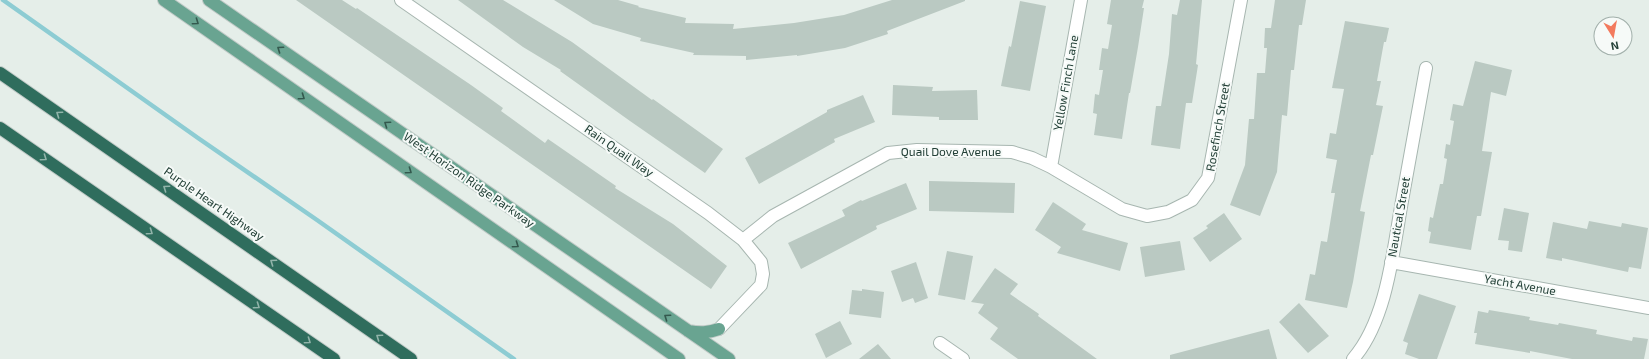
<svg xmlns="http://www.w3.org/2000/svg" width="1649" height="359" font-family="'Exo 2',sans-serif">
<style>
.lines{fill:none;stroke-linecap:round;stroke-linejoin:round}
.stream{stroke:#8dccd3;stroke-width:4.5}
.building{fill:#bac9c2}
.minor-casing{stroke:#a7b6b0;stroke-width:14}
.primary-casing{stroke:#c1cac7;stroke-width:14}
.motorway-casing{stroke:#c1cac7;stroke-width:14}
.minor{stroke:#fff;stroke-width:12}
.primary{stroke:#69a491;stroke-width:12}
.motorway{stroke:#2f6d5d;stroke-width:12}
.oneway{stroke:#34594e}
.oneway2{stroke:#92b4aa}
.labels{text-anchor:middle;stroke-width:4;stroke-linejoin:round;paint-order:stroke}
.street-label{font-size:12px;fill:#234037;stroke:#f6faf8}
</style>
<rect width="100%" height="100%" fill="#e5eee9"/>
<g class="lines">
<path class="stream" d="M 3,0 L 198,138 L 317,220 L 514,359"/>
</g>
<path class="building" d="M 296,0 L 342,0 L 356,9 L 357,8 L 471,85 L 503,108 L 501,111 L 545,143 L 548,139 L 616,186 L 615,188 L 673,224 L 727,266 L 711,289 Z
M 458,0 L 503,0 L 572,42 L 652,100 L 653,99 L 723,149 L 705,173 L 630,121 L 560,71 L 561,70 L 523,47 Z
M 554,0 L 618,0 L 639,6 L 638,7 L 686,18 L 685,23 L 734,24 L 733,29 L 794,23 L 844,15 L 892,0 L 965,0 L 965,1 L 887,31 L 888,34 L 845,48 L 797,56 L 797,55 L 746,60 L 746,56 L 693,55 L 694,53 L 640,41 L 641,38 L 593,24 Z
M 1111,0 L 1144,0 L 1142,8 L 1144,8 L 1138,47 L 1130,93 L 1129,93 L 1122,139 L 1094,135 L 1097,114 L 1093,113 L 1095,94 L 1099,95 L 1103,70 L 1099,70 L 1102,48 L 1108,49 L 1112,25 L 1107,24 Z
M 1180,0 L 1202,0 L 1196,64 L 1198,65 L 1192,103 L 1186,103 L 1180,149 L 1151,145 L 1156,106 L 1161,106 L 1169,54 L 1172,14 L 1177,15 Z
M 1275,0 L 1306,0 L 1302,25 L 1299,25 L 1294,70 L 1291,70 L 1287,116 L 1282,115 L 1277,172 L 1260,216 L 1230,205 L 1245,165 L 1249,119 L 1254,119 L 1257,73 L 1265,73 L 1267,48 L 1264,48 L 1265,28 L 1271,28 Z
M 1020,1 L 1046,6 L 1030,91 L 1001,86 L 1009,46 L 1011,47 Z
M 1345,21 L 1389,28 L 1386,42 L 1384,42 L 1382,53 L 1377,81 L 1381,81 L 1376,105 L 1383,106 L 1373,155 L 1371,155 L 1360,211 L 1365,212 L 1353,282 L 1347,308 L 1305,300 L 1310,274 L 1315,275 L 1321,241 L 1327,242 L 1335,193 L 1331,193 L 1337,160 L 1326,158 L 1330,133 L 1336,134 L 1344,89 L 1332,88 Z
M 1475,61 L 1512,70 L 1506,96 L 1491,92 L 1482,151 L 1492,152 L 1481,216 L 1477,216 L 1471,250 L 1429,243 L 1431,232 L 1428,231 L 1430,217 L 1433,218 L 1440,184 L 1443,184 L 1447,159 L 1444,158 L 1446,144 L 1450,145 L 1454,121 L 1450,120 L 1453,104 L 1463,106 Z
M 893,85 L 933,87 L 932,91 L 977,90 L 978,120 L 939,120 L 939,117 L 892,115 Z
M 863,95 L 875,122 L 834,139 L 835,142 L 759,184 L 745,158 L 827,112 L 827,110 Z
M 929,181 L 1015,183 L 1014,213 L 929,211 Z
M 906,183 L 917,209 L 876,226 L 877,229 L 801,269 L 788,243 L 845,216 L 842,210 L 861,200 L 862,201 Z
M 1053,202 L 1086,224 L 1082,230 L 1128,243 L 1120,271 L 1057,253 L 1061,247 L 1035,230 Z
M 1504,208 L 1529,213 L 1522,252 L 1508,250 L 1509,241 L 1498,240 Z
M 1224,213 L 1242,239 L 1210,262 L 1193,238 L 1208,228 L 1206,226 Z
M 1589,221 L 1621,227 L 1622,223 L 1648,228 L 1641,269 L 1629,267 L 1628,272 L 1562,258 L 1562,261 L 1546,258 L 1553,222 L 1587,229 Z
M 1180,241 L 1185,270 L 1145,277 L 1140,247 Z
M 947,251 L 973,256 L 965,300 L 938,295 Z
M 916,262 L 928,298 L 915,303 L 913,298 L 902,302 L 891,271 Z
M 995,268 L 1018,284 L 1010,294 L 1039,314 L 1038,316 L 1097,359 L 1018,359 L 990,339 L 998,328 L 978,313 L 984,304 L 971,302 Z
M 862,289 L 884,292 L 881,318 L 849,314 L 852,290 L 862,291 Z
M 1419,294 L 1456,306 L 1437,359 L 1419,359 L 1405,354 L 1408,343 L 1403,341 Z
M 1299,303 L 1329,336 L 1308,353 L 1279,322 Z
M 1489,310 L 1530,317 L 1529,320 L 1558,325 L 1559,323 L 1597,330 L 1596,334 L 1632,341 L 1633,337 L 1648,339 L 1644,359 L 1572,359 L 1530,351 L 1530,353 L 1475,344 L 1477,333 L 1474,333 L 1478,311 L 1488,313 Z
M 840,321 L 852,344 L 826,358 L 815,334 Z
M 1269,329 L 1277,359 L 1170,359 L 1170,355 Z
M 878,344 L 891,359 L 859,359 Z"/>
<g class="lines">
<g class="minor-casing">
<path id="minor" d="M 401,0 L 708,213 L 743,240 L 761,262 L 763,274 L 761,285 L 719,329
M 1051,167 L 1081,0
M 743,240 L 773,216 L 888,153 L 917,150 L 1012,152 L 1032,158 L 1051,167 L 1122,209 L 1147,216 L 1168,212 L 1192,200 L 1208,178 L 1241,0
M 1391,262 L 1649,308
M 940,343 L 963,359
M 1353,359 C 1387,320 1393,251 1402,201 C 1410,157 1418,113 1426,68"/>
</g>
<g class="primary-casing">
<path id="primary" d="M 164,0 L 679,359
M 209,0 L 729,359
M 688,331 C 700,333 708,333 719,329"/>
</g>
<g class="motorway-casing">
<path id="motorway" d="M 0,73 L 411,359
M 0,128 L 334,359"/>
</g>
<use href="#minor" class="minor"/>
<use href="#primary" class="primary"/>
<use href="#motorway" class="motorway"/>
</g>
<defs><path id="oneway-chevron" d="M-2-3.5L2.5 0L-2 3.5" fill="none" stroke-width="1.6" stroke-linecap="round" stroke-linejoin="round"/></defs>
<g class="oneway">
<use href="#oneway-chevron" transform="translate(196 22) rotate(35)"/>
<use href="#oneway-chevron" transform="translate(280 49) rotate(-145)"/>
<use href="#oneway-chevron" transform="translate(302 97) rotate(35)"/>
<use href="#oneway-chevron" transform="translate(387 124) rotate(-145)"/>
<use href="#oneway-chevron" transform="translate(409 171) rotate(35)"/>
<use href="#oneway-chevron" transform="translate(516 245) rotate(35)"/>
<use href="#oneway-chevron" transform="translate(667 317) rotate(-145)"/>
</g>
<g class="oneway2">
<use href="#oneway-chevron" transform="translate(59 114) rotate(-145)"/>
<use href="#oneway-chevron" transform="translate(44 158) rotate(35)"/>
<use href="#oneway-chevron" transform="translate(166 188) rotate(-145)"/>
<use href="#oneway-chevron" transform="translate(150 232) rotate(35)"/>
<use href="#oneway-chevron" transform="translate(273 262) rotate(-145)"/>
<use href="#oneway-chevron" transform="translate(257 306) rotate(35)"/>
<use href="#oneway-chevron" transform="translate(379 337) rotate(-145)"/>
<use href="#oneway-chevron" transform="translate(308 341) rotate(35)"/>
</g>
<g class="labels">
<g class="street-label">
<text transform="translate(1066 83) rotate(-80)" y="4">Yellow Finch Lane</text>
<text transform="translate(1218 127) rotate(-80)" y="4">Rosefinch Street</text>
<text transform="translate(619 151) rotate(35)" y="4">Rain Quail Way</text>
<text x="951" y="156">Quail Dove Avenue</text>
<text transform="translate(469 180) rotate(35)" y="4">West Horizon Ridge Parkway</text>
<text transform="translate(214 204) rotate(35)" y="4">Purple Heart Highway</text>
<text transform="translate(1399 217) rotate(-80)" y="4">Nautical Street</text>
<text transform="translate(1520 285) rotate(10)" y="4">Yacht Avenue</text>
</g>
</g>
<g transform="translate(1613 36) rotate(169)"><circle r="19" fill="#f6faf8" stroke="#a2b0ab"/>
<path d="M0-3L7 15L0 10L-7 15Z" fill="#f37a5e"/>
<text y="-6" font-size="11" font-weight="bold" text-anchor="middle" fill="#234037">N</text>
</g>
</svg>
